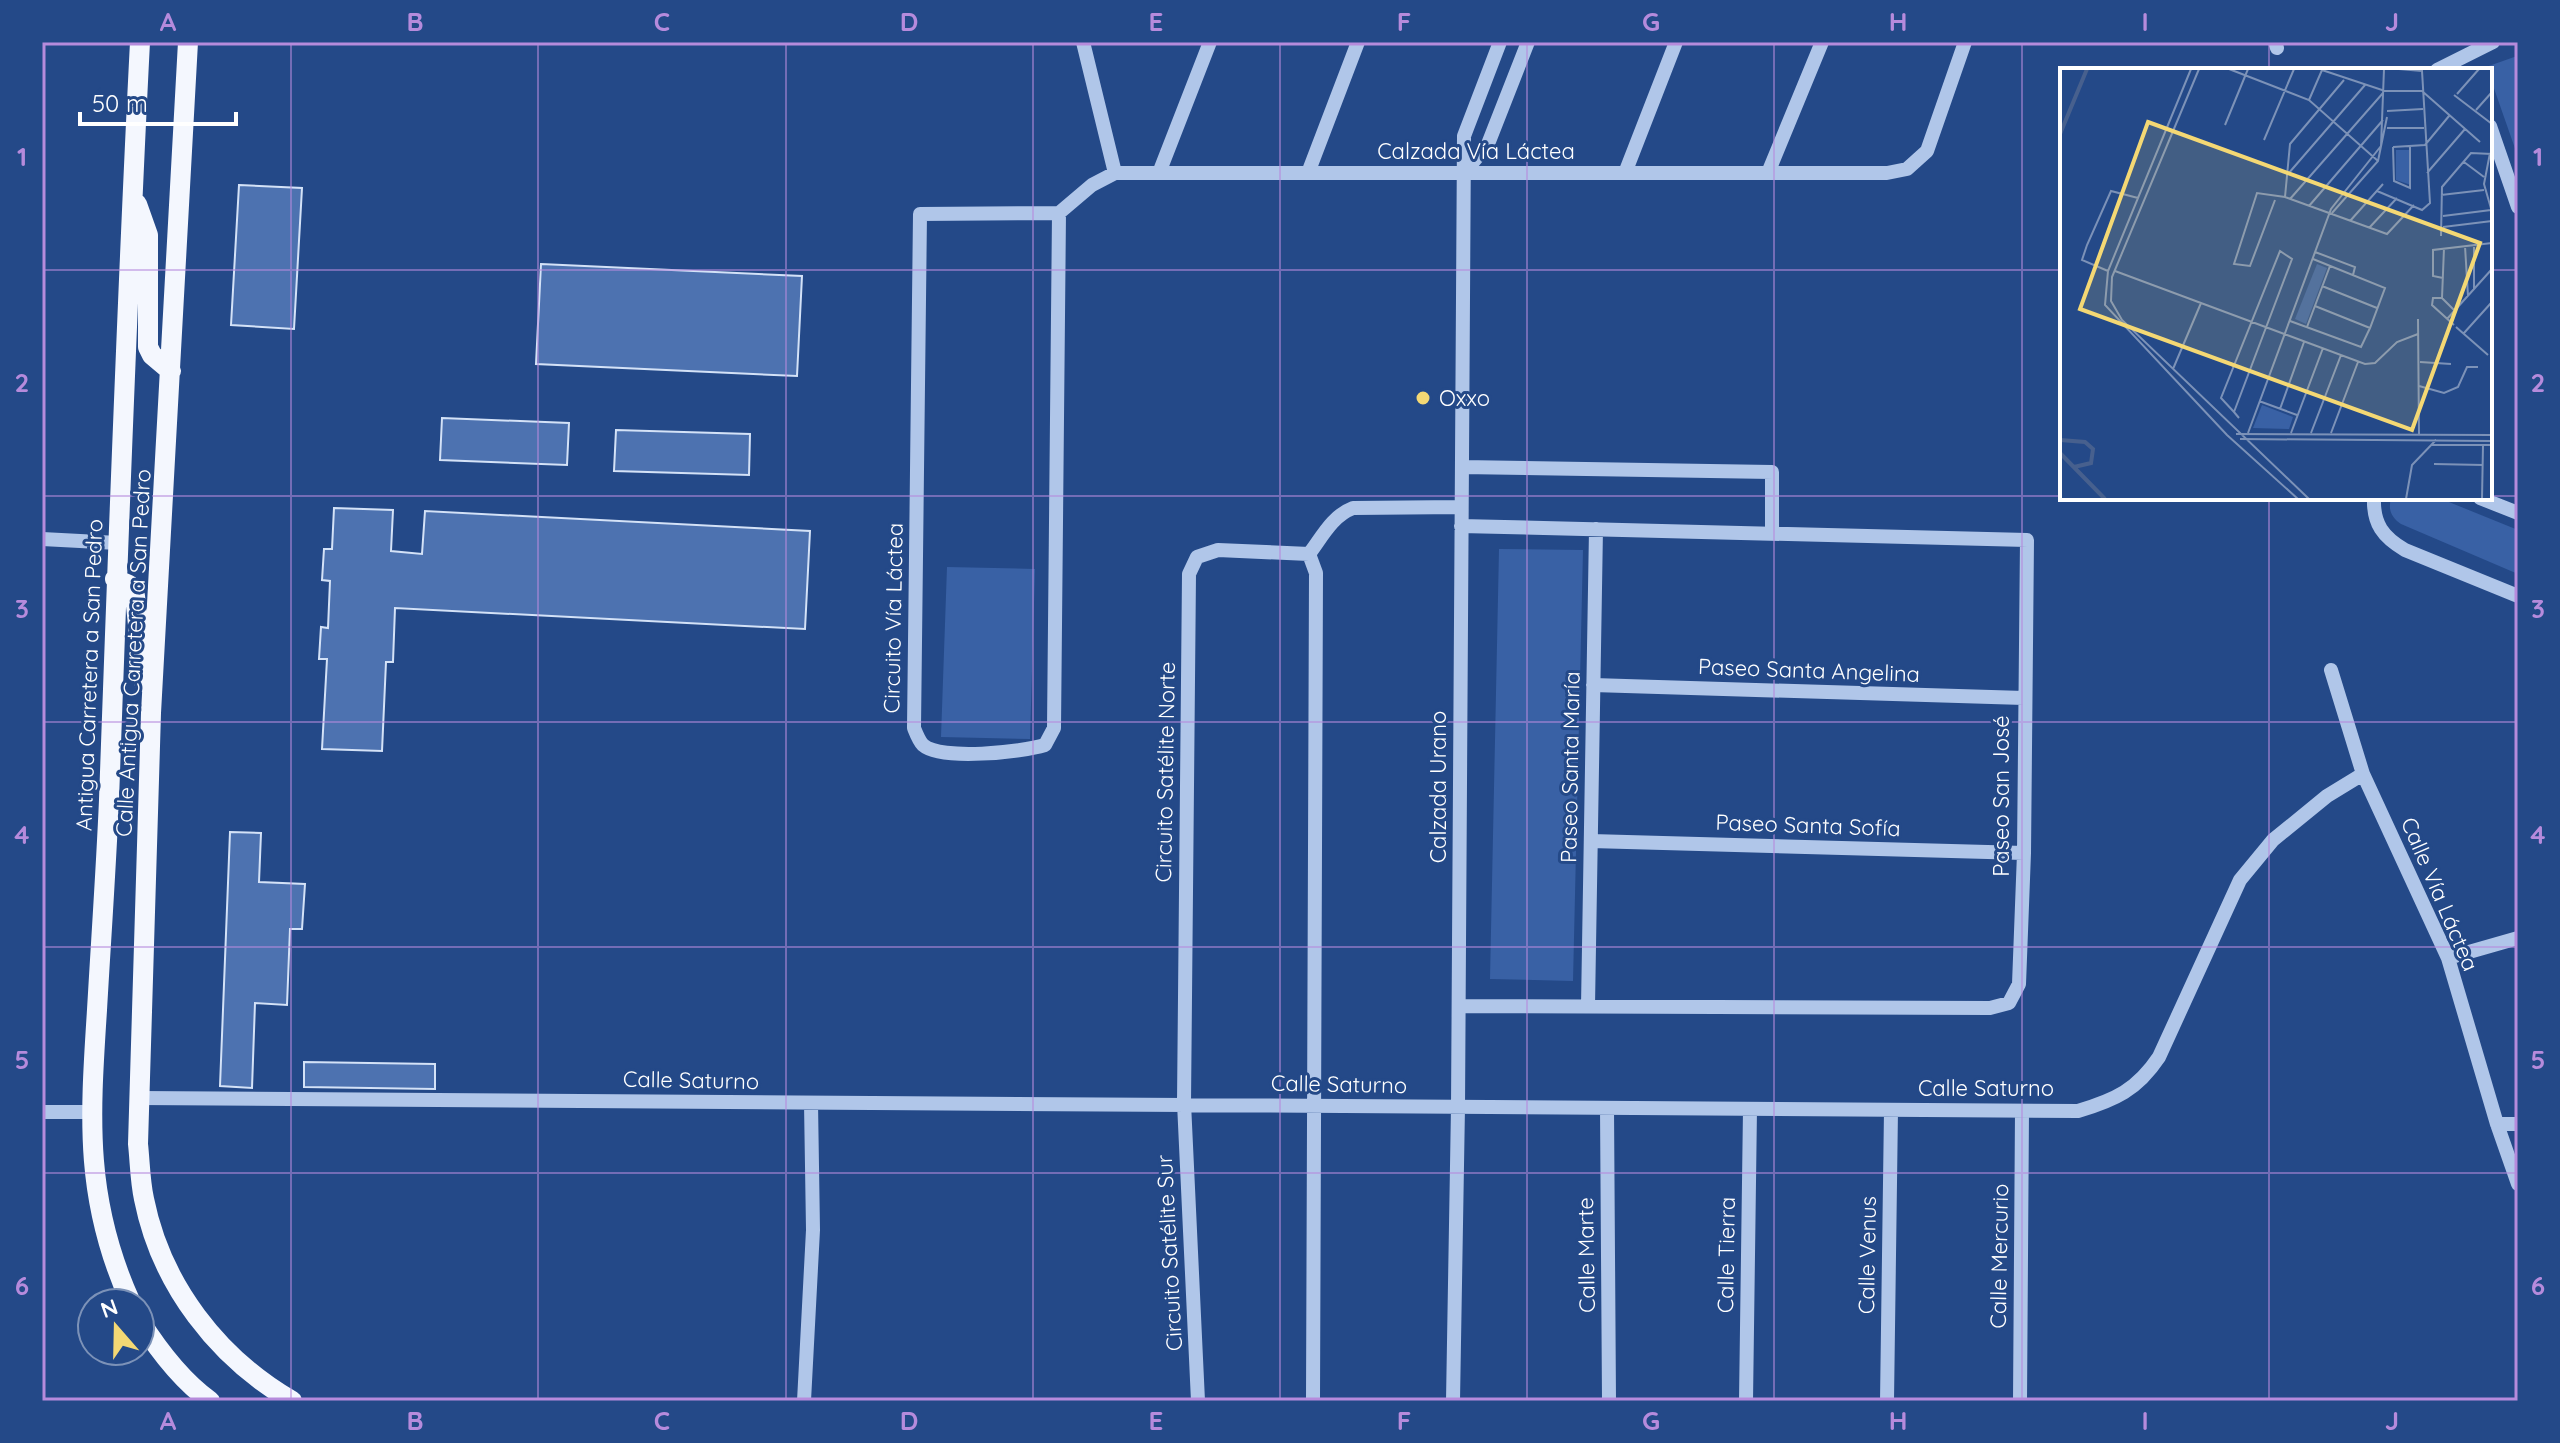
<svg xmlns="http://www.w3.org/2000/svg" width="2560" height="1443" font-family="Quicksand,sans-serif">
<style>
.green{fill:#3961a5}
.building{fill:#4d72b0;stroke:#d4e2f7;stroke-width:2}
.lines{fill:none;stroke-linecap:round;stroke-linejoin:round}
.minor{stroke:#b0c6e9;stroke-width:14}
.major{stroke:#f4f7fe;stroke-width:20}
.grid{fill:none;stroke:#b68bdc;stroke-width:2;stroke-opacity:0.55}
.poi-dot{fill:#f4d874;stroke:#244988;stroke-width:3}
.labels{text-anchor:middle;stroke-width:6;stroke-linejoin:round;paint-order:stroke}
.street-label{font-size:22px;fill:#fff;stroke:#244988}
.poi-label{font-size:22px;fill:#fff;stroke:#244988;text-anchor:start}
.inset-river{fill:none;stroke:#47608e;stroke-width:4}
.inset-road{fill:none;stroke:#7c92b8;stroke-width:2}
.view{fill:#f4d874;fill-opacity:0.15;stroke:#f4d874;stroke-width:4}
.inset-edge{fill:none;stroke:#fff;stroke-width:4}
.neatline{fill:none;stroke:#b68bdc;stroke-width:3}
.grid-label{font-size:26px;text-anchor:middle;font-weight:bold;fill:#b68bdc}
</style>
<rect width="100%" height="100%" fill="#244988"/>
<path class="green" d="M 2517,56 L 2518,59 L 2518,157 L 2490,77 L 2490,70 L 2486,67 Z
M 2391,498 L 2439,498 L 2518,530 L 2518,574 L 2401,524 C 2391,517 2388,510 2391,498 Z
M 1499,549 L 1583,550 L 1573,981 L 1490,979 Z
M 947,567 L 1035,569 L 1030,739 L 941,737 Z"/>
<path class="building" d="M 239,185 L 302,188 L 294,329 L 231,325 Z
M 541,264 L 802,276 L 797,376 L 536,364 Z
M 442,418 L 569,423 L 567,465 L 440,460 Z
M 616,430 L 750,434 L 749,475 L 614,471 Z
M 334,508 L 393,510 L 391,551 L 422,554 L 425,511 L 810,531 L 805,629 L 395,608 L 393,662 L 386,662 L 382,751 L 322,749 L 327,659 L 319,659 L 321,627 L 328,628 L 330,581 L 322,580 L 324,549 L 332,549 Z
M 230,832 L 261,833 L 259,882 L 305,884 L 302,929 L 290,929 L 287,1005 L 255,1003 L 252,1088 L 220,1086 Z
M 304,1062 L 435,1064 L 435,1089 L 304,1087 Z"/>
<g class="lines">
<path class="minor" d="M 1083,42 L 1115,173
M 2275,42 L 2277,48
M 2437,70 L 2493,42
M 2490,126 L 2518,207
M 1159,173 L 1210,42
M 1308,173 L 1358,42
M 1625,173 L 1676,42
M 1768,173 L 1822,42
M 1463,174 L 1488,144 L 1528,42
M 1059,213 L 1054,728 L 1045,745 C 1022,752 941,761 923,745 C 919,741 916,733 914,728 L 920,214 Z
M 1059,213 L 1092,185 L 1115,173 L 1887,173 L 1907,169 L 1927,151 L 1965,42
M 1462,467 L 1772,472 L 1772,534
M 2374,498 C 2373,524 2383,537 2405,550 L 2518,596
M 2480,498 L 2518,513
M 42,539 L 118,543
M 1309,554 L 1316,573 L 1313,1401
M 1309,554 C 1322,537 1332,516 1353,508 L 1461,507
M 2331,670 L 2363,774 L 2448,958 L 2497,1124 L 2518,1184
M 1593,685 L 2024,698
M 1591,841 L 2024,853
M 2448,958 L 2518,938
M 1459,1006 L 1990,1008 L 2009,1003 L 2019,984 L 2024,853 L 2027,540 L 1461,526
M 1588,1006 L 1596,529
M 139,1098 L 2078,1111 C 2115,1100 2137,1090 2159,1057 L 2240,880 L 2273,840 L 2327,796 L 2363,774
M 1607,1108 L 1609,1401
M 42,1112 L 91,1112
M 2497,1124 L 2518,1124
M 804,1401 L 813,1230 L 811,1103
M 1198,1401 L 1184,1103 L 1189,574 L 1197,557 L 1218,550 L 1309,554
M 1453,1401 L 1458,1107 L 1464,136 L 1500,42
M 1746,1401 L 1750,1109
M 1887,1401 L 1891,1110
M 2020,1401 L 2022,1111"/>
<path class="major" d="M 188,42 L 151,713 L 138,1144 C 140,1162 140,1181 144,1199 C 161,1285 218,1358 292,1401
M 137,204 L 148,235 L 148,347 L 152,355 L 171,371
M 115,579 L 129,585 L 135,596 L 144,682
M 131,1303 C 84,1200 90,1118 97,1010 C 101,940 106,870 109,800 C 118,547 127,294 140,42
M 140,1321 C 159,1351 181,1380 210,1401"/>
</g>
<path class="grid" d="M 291,42 L 291,1401M 538,42 L 538,1401M 786,42 L 786,1401M 1033,42 L 1033,1401M 1280,42 L 1280,1401M 1527,42 L 1527,1401M 1774,42 L 1774,1401M 2022,42 L 2022,1401M 2269,42 L 2269,70M 42,270 L 2062,270M 2490,270 L 2518,270M 42,496 L 2062,496M 2490,496 L 2518,496M 2269,498 L 2269,1401M 42,722 L 2518,722M 42,947 L 2518,947M 42,1173 L 2518,1173"/>
<circle class="poi-dot" cx="1423" cy="398" r="8"/>
<g class="labels">
<g class="street-label">
<text x="1476" y="159">Calzada Vía Láctea</text>
<text transform="translate(893 618) rotate(-89)" y="8">Circuito Vía Láctea</text>
<text transform="translate(133 653) rotate(-87)" y="8">Calle Antigua Carretera a San Pedro</text>
<text transform="translate(1809 670) rotate(2)" y="8">Paseo Santa Angelina</text>
<text transform="translate(89 675) rotate(-88)" y="8">Antigua Carretera a San Pedro</text>
<text transform="translate(1570 767) rotate(-89)" y="8">Paseo Santa María</text>
<text transform="translate(1165 772) rotate(-89)" y="8">Circuito Satélite Norte</text>
<text transform="translate(1438 787) rotate(-90)" y="8">Calzada Urano</text>
<text transform="translate(2001 796) rotate(-90)" y="8">Paseo San José</text>
<text transform="translate(1808 825) rotate(2)" y="8">Paseo Santa Sofía</text>
<text transform="translate(2440 894) rotate(67)" y="8">Calle Vía Láctea</text>
<text transform="translate(691 1080) rotate(1)" y="8">Calle Saturno</text>
<text transform="translate(1339 1084) rotate(1)" y="8">Calle Saturno</text>
<text x="1986" y="1096">Calle Saturno</text>
<text transform="translate(1169 1253) rotate(-93)" y="8">Circuito Satélite Sur</text>
<text transform="translate(1586 1255) rotate(-91)" y="8">Calle Marte</text>
<text transform="translate(1726 1255) rotate(-89)" y="8">Calle Tierra</text>
<text transform="translate(1867 1255) rotate(-89)" y="8">Calle Venus</text>
<text transform="translate(1999 1256) rotate(-89)" y="8">Calle Mercurio</text>
</g>
<g class="poi-label">
<text x="1439" y="406">Oxxo</text>
</g>
</g>
<g transform="translate(2060 68)">
<rect width="432" height="432" fill="#244988"/>
<path d="M 336,82 L 349,82 L 351,117 L 336,112 ZM 257,196 L 267,200 L 246,256 L 235,251 ZM 202,337 L 233,349 L 229,361 L 193,360 Z" fill="#3961a5"/>
<path class="inset-river" d="M 0,66 L 27,1M 0,372 L 25,374 L 33,381 L 31,395 L 14,399M 0,385 L 45,431"/>
<path class="inset-road" d="M 131,1 L 48,203 L 45,237 L 167,367 L 238,431M 139,1 L 52,209 L 51,233 L 62,252 L 249,431M 169,1 L 249,32 L 318,93M 397,26 L 419,1M 394,27 L 432,56M 249,32 L 262,2 L 325,23 L 362,23 L 420,74M 416,42 L 432,24M 327,43 L 363,41M 165,57 L 188,1M 327,60 L 364,60M 204,72 L 234,1M 333,79 L 334,113 L 350,120 L 350,79M 333,79 L 365,77 L 389,48M 430,85 L 424,116 L 432,144M 404,94 L 424,109M 367,105 L 405,61M 228,106 L 305,17M 317,123 L 362,142 L 370,135 L 362,3 L 339,1M 381,127 L 424,122M 225,129 L 230,76 L 284,12M 230,131 L 323,25M 215,132 L 190,198 L 174,196 L 197,125 L 225,129 L 327,166 L 354,137M 249,138 L 323,52M 272,145 L 318,93 L 327,49M 383,148 L 431,142M 290,153 L 323,116M 383,159 L 432,153M 309,160 L 337,130M 381,168 L 382,119 L 411,85 L 432,86M 405,178 L 408,228M 384,180 L 382,230 L 395,243M 255,184 L 295,199 L 293,207M 48,203 L 22,192 L 27,177 L 51,123 L 78,130M 55,203 L 305,296 L 315,295 L 337,274 L 358,266M 383,210 L 373,208 L 373,182 L 432,175M 262,218 L 317,240M 414,222 L 414,177M 382,230 L 373,230 L 372,237 L 394,257M 255,238 L 310,260M 358,251 L 359,367M 387,251 L 432,201M 230,253 L 301,279 L 310,260 L 325,220 L 253,191M 247,259 L 270,198M 396,259 L 428,287M 404,265 L 431,235M 360,294 L 391,296M 113,301 L 141,235M 359,318 L 384,325 L 398,319 L 407,299 L 418,299M 199,333 L 237,347M 220,341 L 244,274M 174,344 L 232,191 L 220,183 L 161,330 L 174,344 L 179,350M 188,365 L 271,141 L 321,78 L 324,1M 231,365 L 263,280M 251,365 L 281,287M 271,365 L 298,294M 176,366 L 432,367M 180,371 L 432,373M 372,377 L 432,377M 374,396 L 423,397M 346,431 L 352,397 L 376,372M 422,431 L 423,377"/>
<path class="view" d="M 88,54 L 420,175 L 352,362 L 20,241 Z"/>
<rect width="432" height="432" class="inset-edge"/>
</g>
<rect width="2560" height="1443" fill="none" stroke="#244988" stroke-width="88"/>
<g transform="translate(116 1327) rotate(340)"><circle r="38" fill="#244988" stroke="#7c92b8" stroke-width="2"/>
<path d="M0-6L14 30L0 20L-14 30Z" fill="#f4d874"/>
<text y="-12" font-size="22" font-weight="bold" text-anchor="middle" fill="#ffffff">N</text>
</g>
<path d="M80 112v12h156v-12" fill="none" stroke="#ffffff" stroke-width="4"/>
<text x="92" y="112" font-size="24" fill="#ffffff" stroke="#244988" stroke-width="6" paint-order="stroke">50 m</text>
<rect x="44" y="44" width="2472" height="1355" class="neatline"/>
<g class="grid-label">
<text x="168" y="31">A</text>
<text x="415" y="31">B</text>
<text x="662" y="31">C</text>
<text x="909" y="31">D</text>
<text x="1156" y="31">E</text>
<text x="1404" y="31">F</text>
<text x="1651" y="31">G</text>
<text x="1898" y="31">H</text>
<text x="2145" y="31">I</text>
<text x="2392" y="31">J</text>
<text x="22" y="166">1</text>
<text x="2538" y="166">1</text>
<text x="22" y="392">2</text>
<text x="2538" y="392">2</text>
<text x="22" y="618">3</text>
<text x="2538" y="618">3</text>
<text x="22" y="844">4</text>
<text x="2538" y="844">4</text>
<text x="22" y="1069">5</text>
<text x="2538" y="1069">5</text>
<text x="22" y="1295">6</text>
<text x="2538" y="1295">6</text>
<text x="168" y="1430">A</text>
<text x="415" y="1430">B</text>
<text x="662" y="1430">C</text>
<text x="909" y="1430">D</text>
<text x="1156" y="1430">E</text>
<text x="1404" y="1430">F</text>
<text x="1651" y="1430">G</text>
<text x="1898" y="1430">H</text>
<text x="2145" y="1430">I</text>
<text x="2392" y="1430">J</text>
</g>
</svg>
